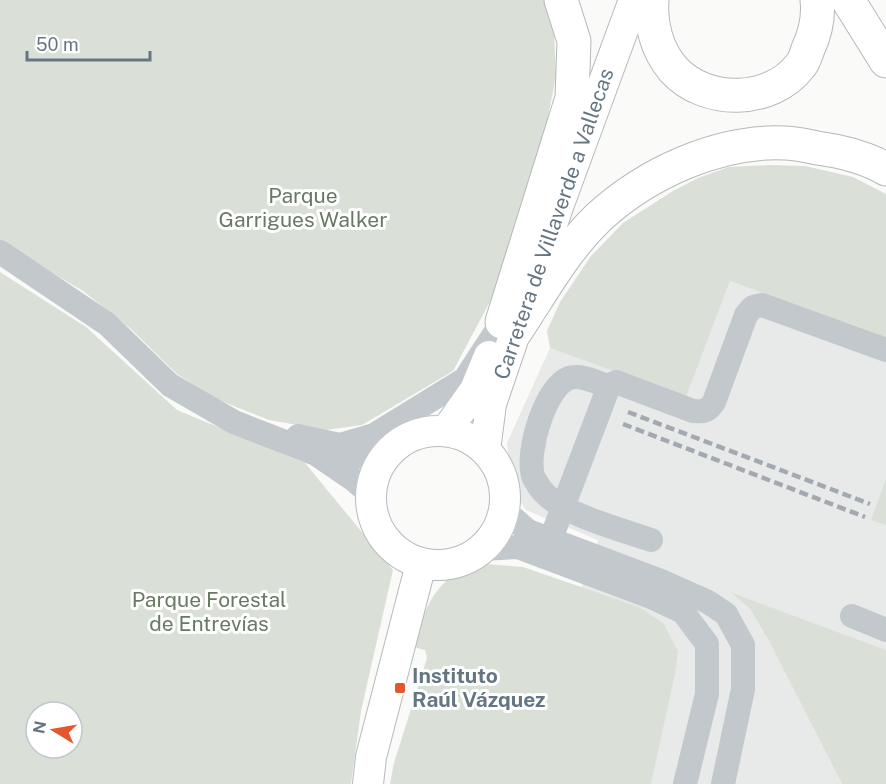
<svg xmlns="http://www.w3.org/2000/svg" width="886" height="784" font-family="'Public Sans',sans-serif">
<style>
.built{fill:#e8e9e9}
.green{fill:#dadfd7;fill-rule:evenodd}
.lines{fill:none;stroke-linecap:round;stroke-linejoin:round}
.major-casing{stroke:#b5babe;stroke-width:32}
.highway-casing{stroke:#b4b9bd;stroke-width:35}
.minor{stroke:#c3c8cc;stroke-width:24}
.major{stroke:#fff;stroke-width:30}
.highway{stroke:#fff;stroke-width:33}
.rail{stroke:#a2aab0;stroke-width:4.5;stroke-dasharray:9 4.5;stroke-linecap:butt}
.poi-dot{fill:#e4572e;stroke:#fff;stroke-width:2}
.labels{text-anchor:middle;stroke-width:6;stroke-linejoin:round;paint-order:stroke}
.park-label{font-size:21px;fill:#687a64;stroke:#fff}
.street-label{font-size:21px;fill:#657683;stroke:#fff}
.poi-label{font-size:21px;font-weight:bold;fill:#657683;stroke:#fff;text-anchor:start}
</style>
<rect width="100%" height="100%" fill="#fafaf8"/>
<path class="built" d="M 730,281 L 886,338 L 886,650 L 731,593 L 750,609 L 769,641 L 842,784 L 651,784 L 675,675 L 677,651 L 650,615 L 639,607 L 581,588 L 598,540 L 526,510 L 514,493 L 510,473 L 507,443 L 550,348 L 686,396 Z"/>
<path class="green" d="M 0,0 L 548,0 L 553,12 L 556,76 L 538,166 L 502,279 L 453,371 L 362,425 L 326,430 L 269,420 L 216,399 L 177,374 L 131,329 L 83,291 L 0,242 Z
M 770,165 L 805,166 L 853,177 L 886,194 L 886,338 L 730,281 L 686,397 L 550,348 L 547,331 L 560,302 L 591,256 L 623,223 L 673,191 L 698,178 L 729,167 Z
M 0,272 L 86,327 L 177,410 L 305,463 L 393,570 L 361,711 L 351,784 L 0,784 ZM 36,712 L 72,712 L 72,748 L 36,748 Z
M 886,479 L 886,525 L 871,520 Z
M 476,563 L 523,567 L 639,607 L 663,623 L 678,651 L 675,675 L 651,784 L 390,784 L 394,763 L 427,658 L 425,650 L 414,647 C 420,621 429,594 451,577 C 458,572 468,568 476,563 Z
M 730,592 L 886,650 L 886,784 L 842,784 L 769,641 L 750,609 Z"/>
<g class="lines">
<g class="major-casing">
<path id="major" d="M371 498a67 67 0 1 1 134 0a67 67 0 1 1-134 0Z
M 446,431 L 475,390 L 489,356
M 485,450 L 491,404 L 559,204 L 634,0
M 368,784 L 371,757 L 421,564"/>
</g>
<g class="highway-casing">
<path id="highway" d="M 652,0 C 650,24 657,50 673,69 C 705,105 771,104 800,66 C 804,62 806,55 808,49 C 815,34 819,17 817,0
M 848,0 L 886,61
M 502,322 L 572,98 L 574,41 L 561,0
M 516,331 C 542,292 565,249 599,217 C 647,173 719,140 785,143 C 796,143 806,146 817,148 C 840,151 865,157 886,169"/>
</g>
<path class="minor" d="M 0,252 L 107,324 L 170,385 L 234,422 L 316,454 L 354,480 L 371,495
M 609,386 C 597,383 581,374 569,378 C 545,387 526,452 533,476 C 534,479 538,485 540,488 C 559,514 620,529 651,540
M 298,436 L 340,445 L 374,435 L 465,379 L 502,322
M 327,455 L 348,457 L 386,455
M 505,511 L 528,531 L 661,581 L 708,602 L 726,614 L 743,645 L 743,689 L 723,784
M 483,549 L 518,547 L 651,597 L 683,612 L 707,644 L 707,694 L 685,784
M 544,557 L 609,386 L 616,382 L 693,411 C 704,412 708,411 714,402 L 746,315 L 753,307 L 762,305 L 886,350
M 852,616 L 886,630"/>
<use href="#major" class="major"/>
<use href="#highway" class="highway"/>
<path class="rail" d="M 628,412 L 870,504
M 623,424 L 865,517"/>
</g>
<rect class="poi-dot" x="394" y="682" width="12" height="12" rx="3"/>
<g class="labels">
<g class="park-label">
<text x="303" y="203">Parque<tspan x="303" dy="24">Garrigues Walker</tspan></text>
<text x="209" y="607">Parque Forestal<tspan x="209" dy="24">de Entrevías</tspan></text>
</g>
<g class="street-label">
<text transform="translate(554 224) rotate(-71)" y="7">Carretera de Villaverde a Vallecas</text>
</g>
<g class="poi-label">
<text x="412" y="683">Instituto<tspan x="412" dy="24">Raúl Vázquez</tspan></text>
</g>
</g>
<g transform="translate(54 730) rotate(281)"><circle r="28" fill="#ffffff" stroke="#c1c8cd" stroke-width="1.5"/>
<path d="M0-4.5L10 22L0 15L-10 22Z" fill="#e4572e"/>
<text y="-9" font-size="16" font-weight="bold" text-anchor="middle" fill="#657683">N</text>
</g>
<path d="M27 51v9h123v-9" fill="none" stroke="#657683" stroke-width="3"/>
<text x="36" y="51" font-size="18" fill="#657683" stroke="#ffffff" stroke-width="4.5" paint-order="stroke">50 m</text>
</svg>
